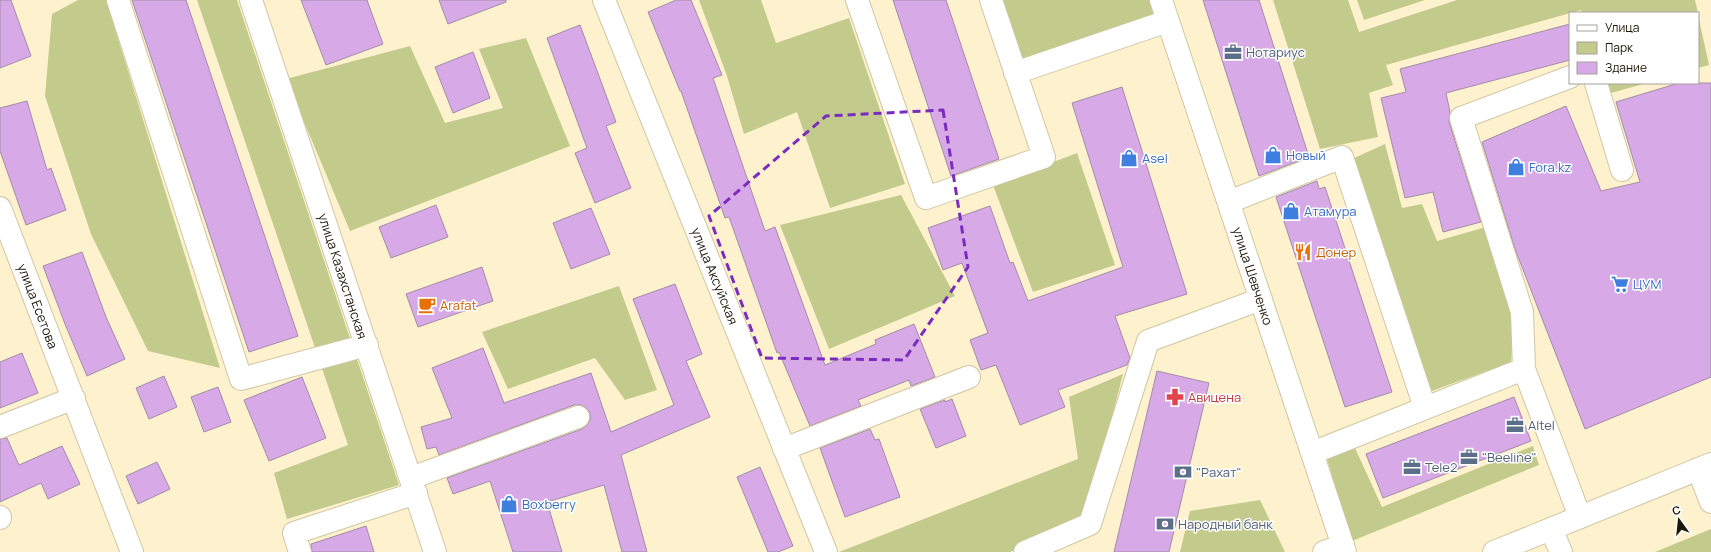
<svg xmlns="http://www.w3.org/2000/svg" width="1711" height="552" font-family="Manrope,sans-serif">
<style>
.green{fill:#c2cb8b}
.building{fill:#d7a9e6;stroke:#a28ca9}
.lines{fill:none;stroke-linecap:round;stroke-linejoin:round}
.minor-casing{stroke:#d0c6a2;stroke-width:24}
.major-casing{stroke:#d0c6a2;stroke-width:24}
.minor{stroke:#fff;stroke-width:22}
.major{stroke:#fff;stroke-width:22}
.marked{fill:none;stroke:#7b2cbf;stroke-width:3;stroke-dasharray:8 5;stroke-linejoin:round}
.labels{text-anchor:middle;stroke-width:3;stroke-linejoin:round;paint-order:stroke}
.service-label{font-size:13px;fill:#4e5e75;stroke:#fff;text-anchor:start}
.shop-label{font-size:13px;fill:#366cbe;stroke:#fff;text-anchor:start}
.food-label{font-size:13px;fill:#c56008;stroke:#fff;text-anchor:start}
.street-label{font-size:13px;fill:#1b1709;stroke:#fff}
.health-label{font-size:13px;fill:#be3a42;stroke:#fff;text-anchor:start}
</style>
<rect width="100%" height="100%" fill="#fdf2cd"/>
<path class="green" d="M 78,0 L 106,0 L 220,368 L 148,351 L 91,234 L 45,96 L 52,14 Z
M 197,0 L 237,0 L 399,485 L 287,519 L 274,473 L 348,445 Z
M 699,0 L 761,0 L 776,43 L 849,18 L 905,184 L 830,208 L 797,112 L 744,134 L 727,76 Z
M 999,0 L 1155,0 L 1161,19 L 1020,66 Z
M 1273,0 L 1348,0 L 1359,32 L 1457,0 L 1695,0 L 1698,13 L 1582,13 L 1581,10 L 1386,65 L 1393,85 L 1369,93 L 1378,137 L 1320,149 Z
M 1357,0 L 1425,0 L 1364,20 Z
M 1698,15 L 1709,65 L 1698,68 Z
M 526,38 L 570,146 L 350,231 L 286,79 L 410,46 L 445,123 L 503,108 L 479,49 Z
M 1607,83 L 1647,83 L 1611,93 Z
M 1385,144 L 1402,208 L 1422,204 L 1437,241 L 1486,227 L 1515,310 L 1511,362 L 1432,391 L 1350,160 Z
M 1077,153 L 1115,265 L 1033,292 L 993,185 Z
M 901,195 L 955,296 L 829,349 L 780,225 Z
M 619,286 L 657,390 L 625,400 L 595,358 L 508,389 L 482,332 Z
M 1123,374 L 1085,521 L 1010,552 L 839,552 L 1078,459 L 1069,397 Z
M 1533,446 L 1539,465 L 1352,541 L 1327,459 L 1355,448 L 1382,507 Z
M 1260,500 L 1285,552 L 1180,552 L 1190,511 Z
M 1711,529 L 1711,552 L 1655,552 Z"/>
<path class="building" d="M 0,0 L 11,0 L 31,56 L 0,68 Z
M 132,0 L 186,0 L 298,336 L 249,352 Z
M 301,0 L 367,0 L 383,44 L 326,65 Z
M 439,0 L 506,0 L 506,2 L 448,24 Z
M 676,0 L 691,0 L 722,75 L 713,78 L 765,231 L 775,227 L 825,365 L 876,344 L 875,340 L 914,324 L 935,377 L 911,386 L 909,380 L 858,400 L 861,406 L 810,426 L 779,352 L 777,353 L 729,217 L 725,218 L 681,91 L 680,91 L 648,12 Z
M 893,0 L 946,0 L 999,159 L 951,176 Z
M 1203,0 L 1259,0 L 1309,157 L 1259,176 Z
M 1570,24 L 1570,60 L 1446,93 L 1450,112 L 1449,122 L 1481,222 L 1443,232 L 1433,192 L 1405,198 L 1381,98 L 1406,92 L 1400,69 Z
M 580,25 L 616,122 L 606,126 L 631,188 L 595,203 L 575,153 L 587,148 L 547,38 Z
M 473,52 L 490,98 L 453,113 L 435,67 Z
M 1679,83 L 1711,83 L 1711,377 L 1585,429 L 1515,249 L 1482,142 L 1566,106 L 1601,191 L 1640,182 L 1616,102 Z
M 1122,87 L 1187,294 L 1115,316 L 1130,358 L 1127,365 L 1058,390 L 1065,407 L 1020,425 L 996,365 L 981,370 L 970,340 L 988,333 L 962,263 L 943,270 L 928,228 L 990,206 L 1010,263 L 1013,262 L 1028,301 L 1123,267 L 1072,103 Z
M 27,101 L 47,170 L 51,168 L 66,210 L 26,225 L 0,151 L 0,108 Z
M 1317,181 L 1319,189 L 1325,187 L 1392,392 L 1345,407 L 1276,197 Z
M 436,205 L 448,237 L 391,258 L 379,227 Z
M 591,208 L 610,254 L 571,269 L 553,223 Z
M 82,252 L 106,317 L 125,359 L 87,376 L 65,324 L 43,266 Z
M 482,267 L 493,301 L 418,327 L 406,294 Z
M 675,284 L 702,354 L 686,361 L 710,417 L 621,455 L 647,552 L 622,552 L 604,485 L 547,502 L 562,552 L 513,552 L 490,481 L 453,494 L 447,478 L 582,429 L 587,425 L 590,420 L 590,412 L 586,408 L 581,405 L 574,405 L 439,455 L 436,447 L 427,449 L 421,427 L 452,418 L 432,368 L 483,348 L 504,403 L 591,373 L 611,432 L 674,405 L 633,299 Z
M 22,353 L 38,393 L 0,408 L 0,362 Z
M 1157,371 L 1209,383 L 1169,552 L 1114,552 Z
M 164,376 L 177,407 L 149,419 L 136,388 Z
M 302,377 L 326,438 L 269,461 L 244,400 Z
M 218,387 L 231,422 L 204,432 L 191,397 Z
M 1514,397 L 1531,441 L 1383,498 L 1366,454 Z
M 952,399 L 966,436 L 936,448 L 920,409 L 945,400 L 945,402 Z
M 870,429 L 875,440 L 879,439 L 900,497 L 845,517 L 820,448 Z
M 7,438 L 19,465 L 62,446 L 80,484 L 48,499 L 41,483 L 0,502 L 0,439 Z
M 157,462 L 170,489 L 138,504 L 126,476 Z
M 760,467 L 793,546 L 778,552 L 768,552 L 737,477 Z
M 366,526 L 374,552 L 312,552 L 311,544 Z"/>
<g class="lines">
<g class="minor-casing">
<path id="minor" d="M 118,0 L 241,379 L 367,345
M 251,0 L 435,552
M 604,0 L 826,552
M 857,0 L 926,198 L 1044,157 L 991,0
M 1161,0 L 1345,552
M 1015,73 L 1168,21
M 1596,83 L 1622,170
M 1229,202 L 1342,157 L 1425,408
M 0,208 L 132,552
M 1524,369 L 1522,312 L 1461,118 L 1570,77
M 0,427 L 74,398
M 784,449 L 969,377
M 1312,453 L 1524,369 L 1580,517
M 1698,469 L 1711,502
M 411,478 L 578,417
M 0,517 L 0,518
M 1551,529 L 1561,552
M 300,552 L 294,533 L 416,493
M 1025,552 L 1090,524 L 1148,341 L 1261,299
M 1324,552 L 1343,545"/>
</g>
<g class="major-casing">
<path id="major" d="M 1494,552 L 1711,464"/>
</g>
<use href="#minor" class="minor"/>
<use href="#major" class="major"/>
</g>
<path class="marked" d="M 943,110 L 968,267 L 904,360 L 762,358 L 709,216 L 826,116 Z"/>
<defs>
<g id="office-bare" transform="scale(1.38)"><path d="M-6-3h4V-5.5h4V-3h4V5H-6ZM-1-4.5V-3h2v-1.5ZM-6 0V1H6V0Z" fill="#5c6f8a" stroke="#fff" stroke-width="2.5" paint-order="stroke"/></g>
<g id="shop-bare" transform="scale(1.38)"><path d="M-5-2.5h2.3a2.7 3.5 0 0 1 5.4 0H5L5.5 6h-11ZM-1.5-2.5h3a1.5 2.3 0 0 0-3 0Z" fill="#3f7fe0" stroke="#fff" stroke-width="2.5" paint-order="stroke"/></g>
<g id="restaurant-bare" transform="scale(1.38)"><path d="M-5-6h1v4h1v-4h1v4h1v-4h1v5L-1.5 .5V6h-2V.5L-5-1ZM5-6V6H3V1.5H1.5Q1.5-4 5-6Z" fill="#e8710a" stroke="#fff" stroke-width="2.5" paint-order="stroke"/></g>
<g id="supermarket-bare" transform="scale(1.38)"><path d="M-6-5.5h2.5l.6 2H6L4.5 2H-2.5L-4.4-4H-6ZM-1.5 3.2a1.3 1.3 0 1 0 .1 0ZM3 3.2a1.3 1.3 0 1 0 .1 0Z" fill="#3f7fe0" stroke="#fff" stroke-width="2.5" paint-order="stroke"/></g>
<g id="cafe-bare" transform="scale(1.38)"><path d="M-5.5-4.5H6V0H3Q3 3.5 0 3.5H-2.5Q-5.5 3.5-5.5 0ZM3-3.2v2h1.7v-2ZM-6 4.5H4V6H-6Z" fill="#e8710a" stroke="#fff" stroke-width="2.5" paint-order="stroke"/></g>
<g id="pharmacy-bare" transform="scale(1.38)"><path d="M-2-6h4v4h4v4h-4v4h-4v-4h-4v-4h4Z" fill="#e0444e" stroke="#fff" stroke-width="2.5" paint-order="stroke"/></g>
<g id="bank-bare" transform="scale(1.38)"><path d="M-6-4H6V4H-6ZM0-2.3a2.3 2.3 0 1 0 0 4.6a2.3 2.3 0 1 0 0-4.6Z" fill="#5c6f8a" stroke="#fff" stroke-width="2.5" paint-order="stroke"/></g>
</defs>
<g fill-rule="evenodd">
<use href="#office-bare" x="1233" y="52"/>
<use href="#shop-bare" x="1273" y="155"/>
<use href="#shop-bare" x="1129" y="158"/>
<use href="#shop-bare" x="1516" y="167"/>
<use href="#shop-bare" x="1291" y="211"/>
<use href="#restaurant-bare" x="1303" y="252"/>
<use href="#supermarket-bare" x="1620" y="284"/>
<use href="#cafe-bare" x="427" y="305"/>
<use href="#pharmacy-bare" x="1175" y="397"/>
<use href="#office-bare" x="1515" y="425"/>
<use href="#office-bare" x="1469" y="457"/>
<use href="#office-bare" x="1412" y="467"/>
<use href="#bank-bare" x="1183" y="472"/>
<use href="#shop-bare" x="509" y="504"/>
<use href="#bank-bare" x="1165" y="524"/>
</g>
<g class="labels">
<g class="service-label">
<text x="1246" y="57">Нотариус</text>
<text x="1528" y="430">Altel</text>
<text x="1482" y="462">"Beeline"</text>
<text x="1425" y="472">Tele2</text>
<text x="1196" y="477">"Рахат"</text>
<text x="1178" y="529">Народный банк</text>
</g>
<g class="shop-label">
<text x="1286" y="160">Новый</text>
<text x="1142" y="163">Asel</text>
<text x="1529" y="172">Fora.kz</text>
<text x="1304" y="216">Атамура</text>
<text x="1633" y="289">ЦУМ</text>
<text x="522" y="509">Boxberry</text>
</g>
<g class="food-label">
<text x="1316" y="257">Донер</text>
<text x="440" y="310">Arafat</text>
</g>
<g class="street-label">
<text transform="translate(343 276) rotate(72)" y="5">улица Казахстанская</text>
<text transform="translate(715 276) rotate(68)" y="5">улица Аксуйская</text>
<text transform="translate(1253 276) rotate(72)" y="5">улица Шевченко</text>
<text transform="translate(38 306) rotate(69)" y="5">улица Есетова</text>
</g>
<g class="health-label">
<text x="1188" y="402">Авицена</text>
</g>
</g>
<rect x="1569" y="12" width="130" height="72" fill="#ffffff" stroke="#a4a29d"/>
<rect x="1577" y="25" width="20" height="6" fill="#ffffff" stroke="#a4a29d"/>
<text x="1605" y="32" font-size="12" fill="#1b1709">Улица</text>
<rect x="1577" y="42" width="20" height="12" fill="#c2cb8b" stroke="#a4a29d"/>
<text x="1605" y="52" font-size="12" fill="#1b1709">Парк</text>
<rect x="1577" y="62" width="20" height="12" fill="#d7a9e6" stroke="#a4a29d"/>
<text x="1605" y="72" font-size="12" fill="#1b1709">Здание</text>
<g transform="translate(1679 520) rotate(345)" stroke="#ffffff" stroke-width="3" paint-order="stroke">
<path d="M0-3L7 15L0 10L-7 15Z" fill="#1b1709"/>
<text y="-6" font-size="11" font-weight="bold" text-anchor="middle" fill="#1b1709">С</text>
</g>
</svg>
